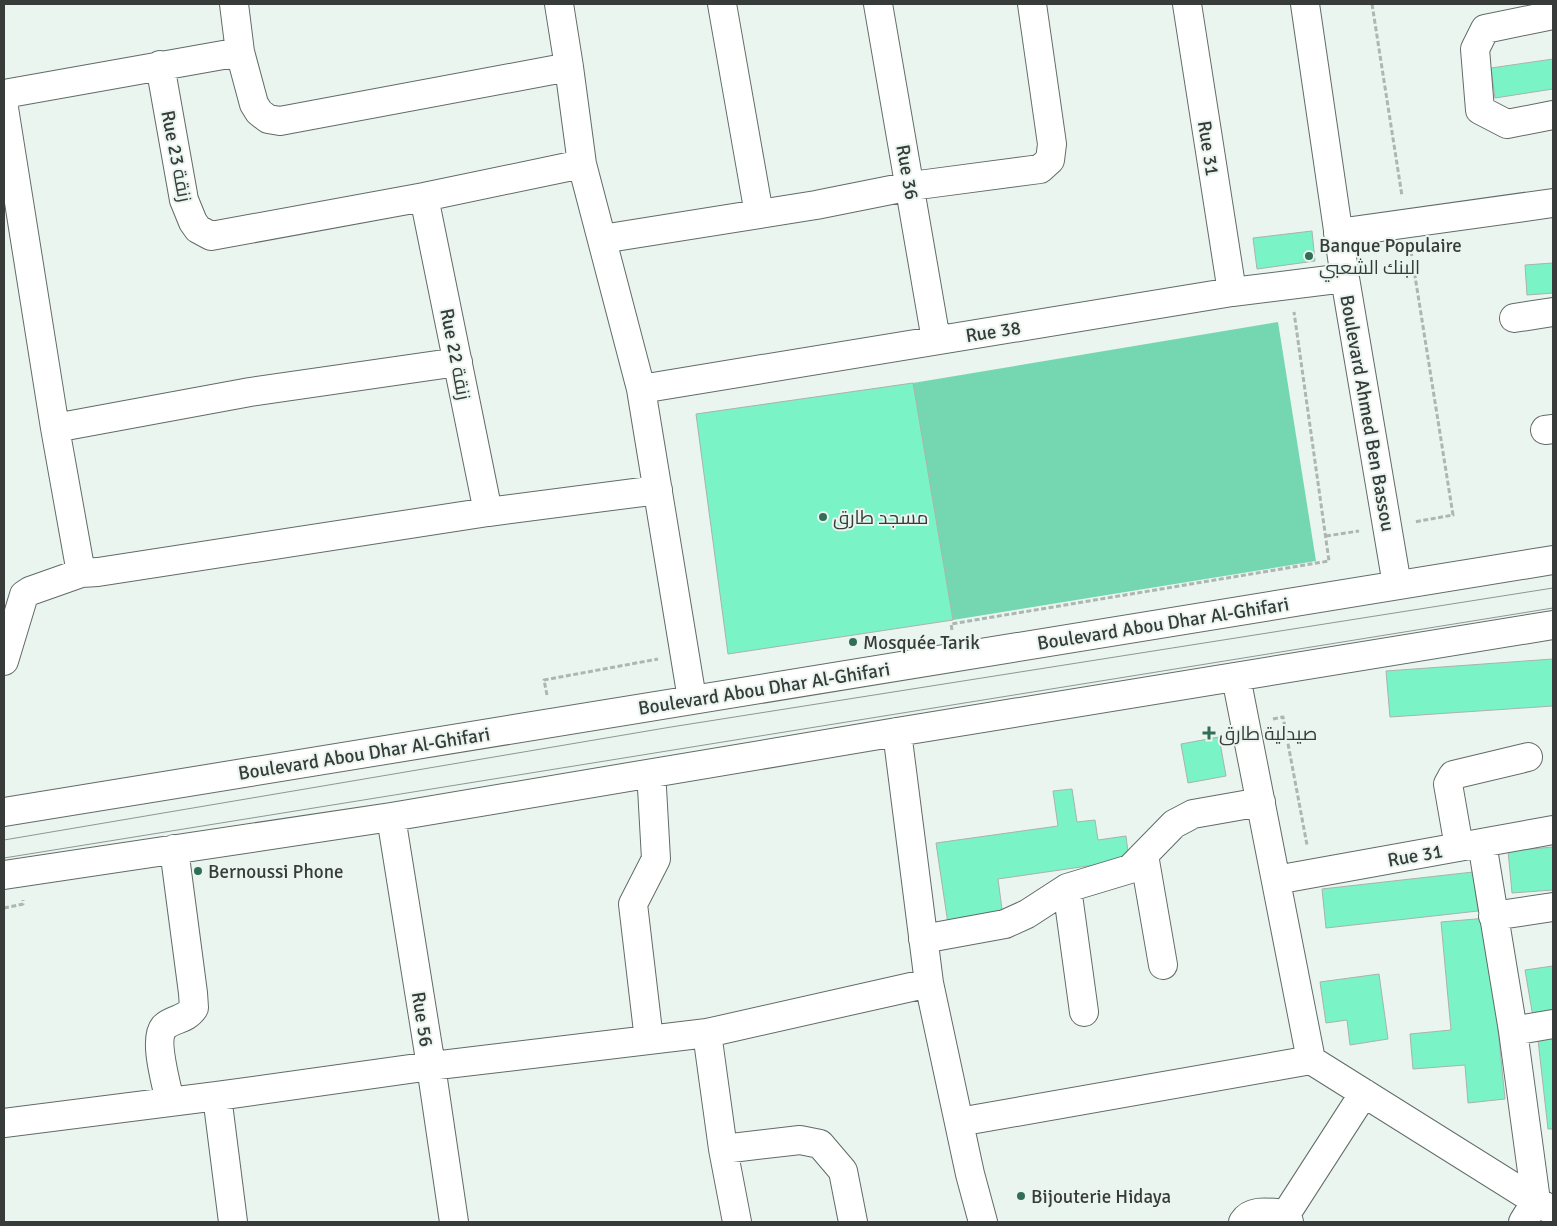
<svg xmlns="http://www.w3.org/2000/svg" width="1557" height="1226" font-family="Signika,Cairo,sans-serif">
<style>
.green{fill:#75d7b1}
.building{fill:#7af3c6;stroke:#a8b3ae}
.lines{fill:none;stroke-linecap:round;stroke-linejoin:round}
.minor-casing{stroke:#616b67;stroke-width:30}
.path{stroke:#adb6b2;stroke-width:3;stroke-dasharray:5 2.5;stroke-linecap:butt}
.minor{stroke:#fff;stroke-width:28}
.tram{stroke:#8e9693;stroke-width:1}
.poi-dot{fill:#326d58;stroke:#eaf5f0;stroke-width:2}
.labels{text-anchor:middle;stroke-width:4;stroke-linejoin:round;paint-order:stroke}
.street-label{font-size:19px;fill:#373c3a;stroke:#eaf5f0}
.poi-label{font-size:19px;fill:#373c3a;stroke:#eaf5f0;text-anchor:start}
</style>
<rect width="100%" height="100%" fill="#eaf5f0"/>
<path class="green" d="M 1278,322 L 1316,561 L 953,620 L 913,383 Z"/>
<path class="building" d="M 1553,59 L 1553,89 L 1495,98 L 1491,68 Z
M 1312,231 L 1315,261 L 1257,269 L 1253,238 Z
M 1553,263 L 1553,293 L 1527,295 L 1525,265 Z
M 913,383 L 953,620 L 728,654 L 696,414 Z
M 1553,659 L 1553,706 L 1390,717 L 1386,671 Z
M 1219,737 L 1226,776 L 1188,783 L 1181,744 Z
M 1072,789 L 1077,822 L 1095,820 L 1098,840 L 1126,836 L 1129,860 L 998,879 L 1003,917 L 948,924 L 936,843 L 1058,826 L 1053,791 Z
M 1553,847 L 1553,890 L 1512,893 L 1508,851 Z
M 1473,872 L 1478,911 L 1326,928 L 1322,889 Z
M 1487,918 L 1505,1099 L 1468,1103 L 1465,1065 L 1413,1069 L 1410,1034 L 1451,1030 L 1441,922 Z
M 1553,966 L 1553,1014 L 1533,1017 L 1525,970 Z
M 1379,974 L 1388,1039 L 1350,1045 L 1347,1020 L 1326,1023 L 1320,982 Z
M 1553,1038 L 1553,1129 L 1548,1129 L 1538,1040 Z"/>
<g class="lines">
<g class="minor-casing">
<path id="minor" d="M 234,4 L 240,52 L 254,104 L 259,112 L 268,119 L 280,121 L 569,67
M 559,4 L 569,67 L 582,164 L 641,389 L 692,699
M 722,4 L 759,214
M 878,4 L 936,340
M 1187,4 L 1232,292
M 1305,4 L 1345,278 L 1397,585
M 1553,15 L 1485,29 L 1475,49 L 1480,110 L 1507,124 L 1553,115
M 160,65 L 184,200 L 193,222 L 198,229 L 211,236 L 424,197 L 582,164
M 4,94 L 240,52
M 4,108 L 55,428 L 81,573
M 424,197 L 488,512
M 1338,233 L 1553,203
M 602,239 L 816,205 L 911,186 L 1040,169 L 1050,160 L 1052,144 L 1032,4
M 1514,318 L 1553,312
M 641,389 L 1232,292 L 1345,278
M 55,428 L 250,392 L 458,362
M 1545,430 L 1553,429
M 4,661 L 24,595 L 30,591 L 81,573 L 98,572 L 488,512 L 658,490
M 1236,677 L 1311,1060 L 1536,1201 L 1553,1211
M 897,732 L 929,983 L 970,1174 L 983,1222
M 4,812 L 1553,560
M 391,817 L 431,1066 L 454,1222
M 1482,843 L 1513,1031 L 1536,1201 L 1523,1222
M 1459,847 L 1448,784 L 1453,775 L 1528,757
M 1144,855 L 1163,965
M 4,875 L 391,817 L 897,732 L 1553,625
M 1276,880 L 1553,830
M 1067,888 L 1084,1012
M 1493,916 L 1553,907
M 923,939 L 1005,924 L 1027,914 L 1067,888 L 1130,869 L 1174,824 L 1193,814 L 1261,802
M 1513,1031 L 1553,1024
M 707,1033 L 723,1149 L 737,1222
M 649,1040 L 633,904 L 656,859 L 652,788 L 650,774
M 217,1096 L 233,1222
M 170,1102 C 167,1086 153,1040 164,1027 C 173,1018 185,1021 194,1008 L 193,993 L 174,849
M 959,1122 L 1311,1060
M 4,1123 L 217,1096 L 431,1066 L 707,1033 L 929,983
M 723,1149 L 800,1140 L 820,1144 L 843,1171 L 853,1222
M 1243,1222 C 1252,1208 1271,1213 1286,1214
M 1289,1222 L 1286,1214 L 1364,1093"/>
</g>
<path class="path" d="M 1372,4 L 1402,196
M 1411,251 L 1453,515 L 1414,522
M 1326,536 L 1359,531
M 952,630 L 951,624 L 1329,561 L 1294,312
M 547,695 L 544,680 L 658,659
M 1273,719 L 1283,717 L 1307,845
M 4,908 L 23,904 L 23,900"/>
<use href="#minor" class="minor"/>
<path class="tram" d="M 4,840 L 671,727 L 1553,588
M 4,858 L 1553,608"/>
</g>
<g class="poi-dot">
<circle cx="1309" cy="256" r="5"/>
<circle cx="823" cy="517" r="5"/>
<circle cx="853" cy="642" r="5"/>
<path d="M1206.5 725.5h5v5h5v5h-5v5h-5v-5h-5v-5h5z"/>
<circle cx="198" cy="871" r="5"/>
<circle cx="1021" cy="1196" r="5"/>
</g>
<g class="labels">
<g class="street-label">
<text transform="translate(1209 148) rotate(81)" y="7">Rue 31</text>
<text transform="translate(177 156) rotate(79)" y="7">Rue 23 زنقة</text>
<text transform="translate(908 172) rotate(80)" y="7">Rue 36</text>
<text transform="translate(993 331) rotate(-9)" y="7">Rue 38</text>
<text transform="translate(456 354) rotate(79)" y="7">Rue 22 زنقة</text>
<text transform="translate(1368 413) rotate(80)" y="7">Boulevard Ahmed Ben Bassou</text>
<text transform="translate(1163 623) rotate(-9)" y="7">Boulevard Abou Dhar Al-Ghifari</text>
<text transform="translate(764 688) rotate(-9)" y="7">Boulevard Abou Dhar Al-Ghifari</text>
<text transform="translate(364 753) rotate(-9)" y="7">Boulevard Abou Dhar Al-Ghifari</text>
<text transform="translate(1415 855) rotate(-10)" y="7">Rue 31</text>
<text transform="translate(423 1019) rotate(81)" y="7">Rue 56</text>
</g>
<g class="poi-label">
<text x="1319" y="252">Banque Populaire<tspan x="1319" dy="22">البنك الشعبي</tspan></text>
<text x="833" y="524">مسجد طارق</text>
<text x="863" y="649">Mosquée Tarik</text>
<text x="1219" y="740">صيدلية طارق</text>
<text x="208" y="878">Bernoussi Phone</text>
<text x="1031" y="1203">Bijouterie Hidaya</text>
</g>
</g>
<rect width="1557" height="1226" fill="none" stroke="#373c3a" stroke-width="10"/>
</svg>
